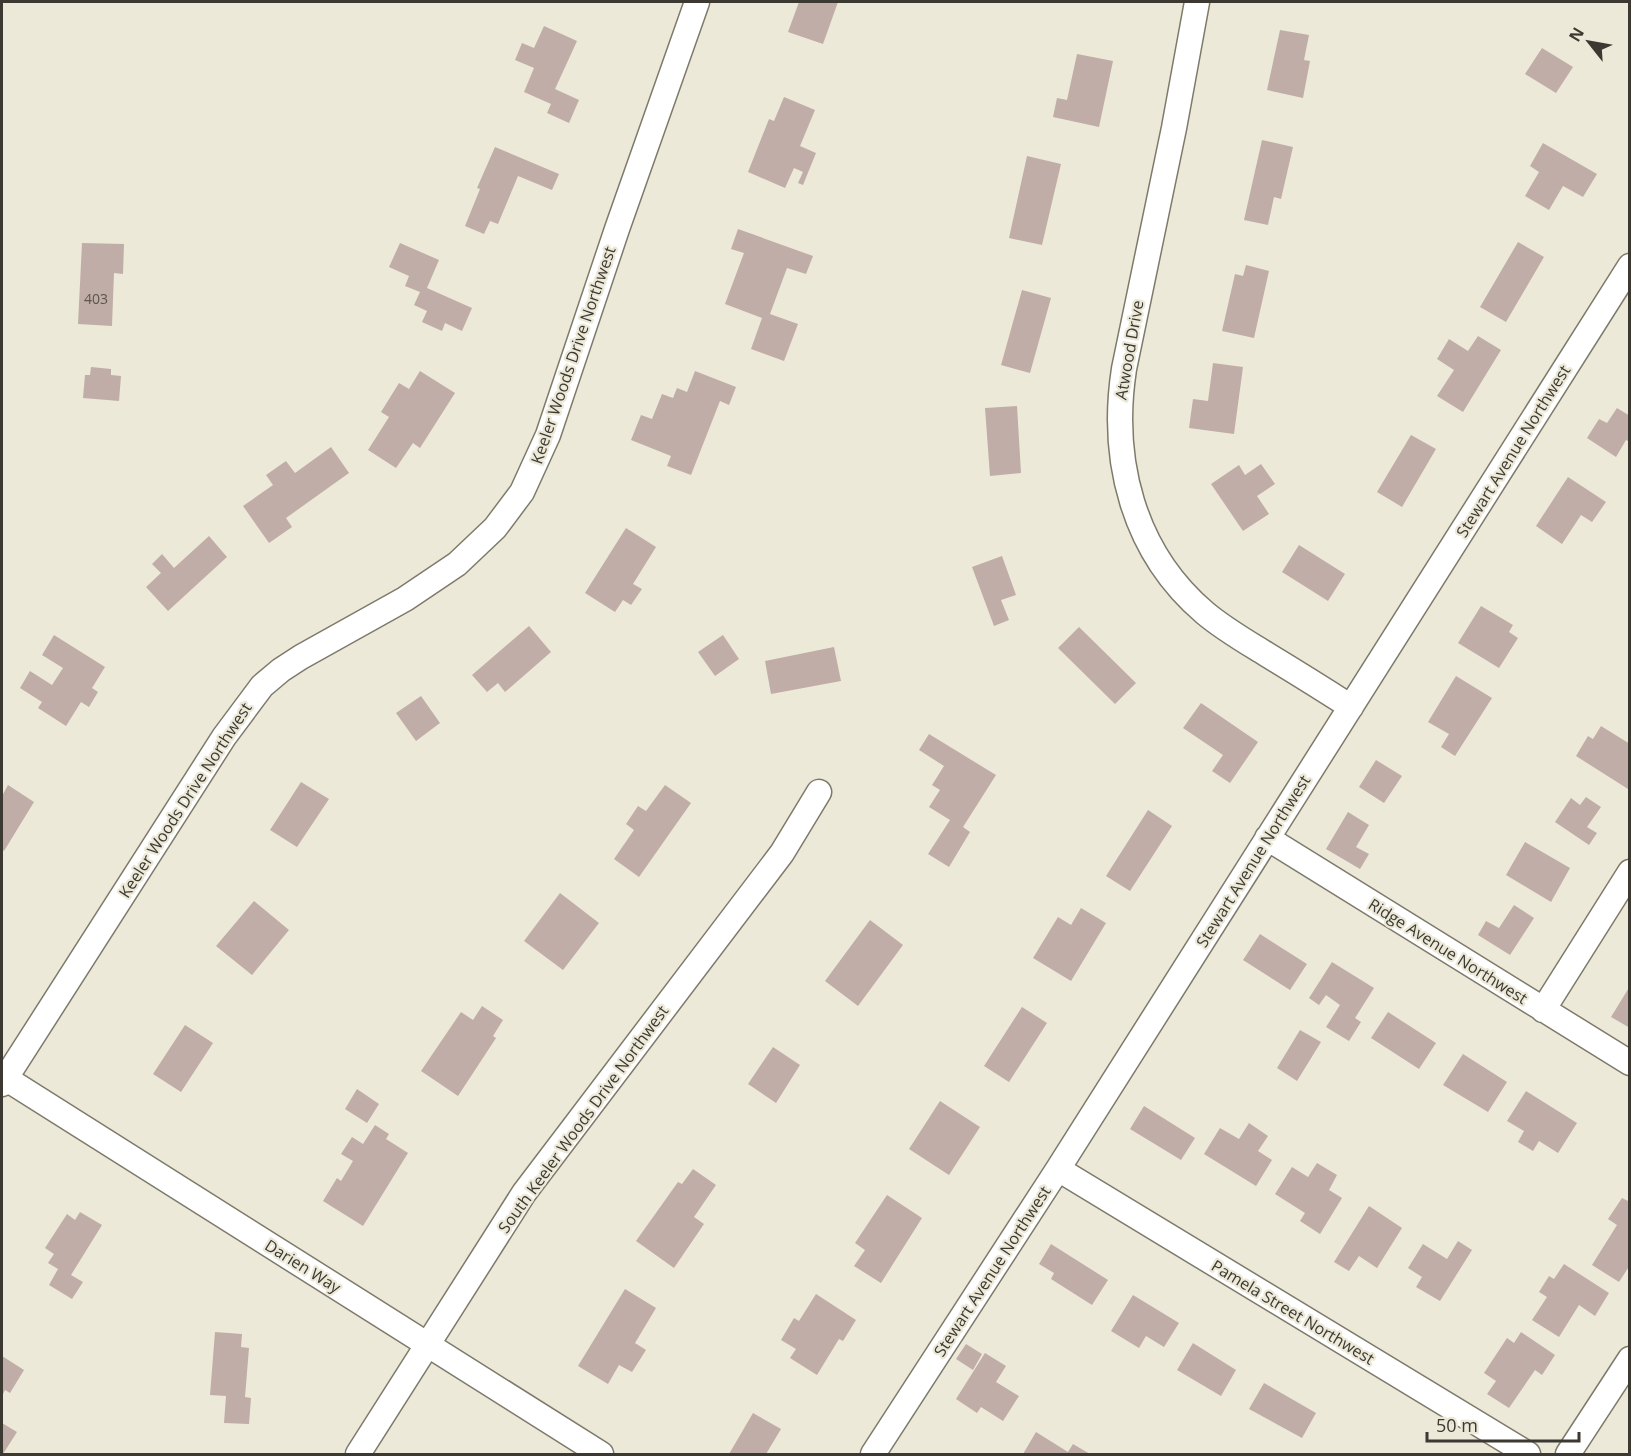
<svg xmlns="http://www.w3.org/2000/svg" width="1631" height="1456" font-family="'Open Sans',sans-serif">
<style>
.building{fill:#c0ada7}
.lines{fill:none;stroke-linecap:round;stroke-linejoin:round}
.street-casing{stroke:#7e7a6b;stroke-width:27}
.street{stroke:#fff;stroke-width:24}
.labels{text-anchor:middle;stroke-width:4.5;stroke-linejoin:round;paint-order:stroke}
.number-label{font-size:14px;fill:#5c564f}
.street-label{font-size:16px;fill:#3b3932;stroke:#ede9d8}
</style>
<rect width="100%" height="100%" fill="#ede9d8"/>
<path class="building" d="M 799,2 L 838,2 L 823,44 L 788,32 Z
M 544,26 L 577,41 L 555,89 L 579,100 L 569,123 L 547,113 L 551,104 L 524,92 L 534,68 L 515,60 L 522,43 L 534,48 Z
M 1280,30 L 1309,35 L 1304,60 L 1310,61 L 1303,98 L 1267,90 Z
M 1542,48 L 1573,67 L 1556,93 L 1525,74 Z
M 1077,54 L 1113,61 L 1099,127 L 1053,117 L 1057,98 L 1067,100 Z
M 784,97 L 815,110 L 800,146 L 816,153 L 803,185 L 798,183 L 803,172 L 794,168 L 785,188 L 748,172 L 769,119 L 774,121 Z
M 1262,140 L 1293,147 L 1281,199 L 1274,197 L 1268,225 L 1244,220 Z
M 1543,143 L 1597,174 L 1583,197 L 1563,186 L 1549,210 L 1525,196 L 1539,172 L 1530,166 Z
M 495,147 L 559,174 L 552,190 L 518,176 L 498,224 L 490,221 L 484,234 L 465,226 L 480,189 L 477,188 Z
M 1027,156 L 1061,164 L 1042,245 L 1009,238 Z
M 738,229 L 813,256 L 806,274 L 787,268 L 770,314 L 798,324 L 784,361 L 751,349 L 762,318 L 725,304 L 744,253 L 731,249 Z
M 1518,242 L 1544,257 L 1506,322 L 1480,307 Z
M 82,243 L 124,244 L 123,274 L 114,273 L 112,326 L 78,324 Z
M 400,243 L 439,260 L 427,288 L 472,308 L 462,331 L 445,323 L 442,331 L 422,322 L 427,311 L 414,305 L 420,292 L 405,286 L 409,276 L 389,267 Z
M 1246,265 L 1269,271 L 1254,338 L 1222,331 L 1235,274 L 1243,276 Z
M 1022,290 L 1051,298 L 1030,373 L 1001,365 Z
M 1478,336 L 1501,350 L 1463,412 L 1437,396 L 1454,370 L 1437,359 L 1449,339 L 1468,351 Z
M 1213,363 L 1243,367 L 1234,434 L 1189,428 L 1193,399 L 1208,401 Z
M 91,367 L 111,369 L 111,375 L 121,376 L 119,401 L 83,398 L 85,375 L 90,375 Z
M 420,371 L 455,393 L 420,448 L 413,443 L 396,468 L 368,450 L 389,417 L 381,412 L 399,383 L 409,389 Z
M 695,371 L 736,387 L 729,405 L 720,401 L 691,475 L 667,466 L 671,456 L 631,440 L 641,415 L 652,419 L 662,394 L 673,398 L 677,388 L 687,392 Z
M 1017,406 L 1021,473 L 990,476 L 985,408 Z
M 1617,408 L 1630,416 L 1630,442 L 1626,440 L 1616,457 L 1587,438 L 1599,419 L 1607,423 Z
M 1411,435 L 1436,449 L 1402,507 L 1377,492 Z
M 331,447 L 349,473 L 286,518 L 292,527 L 269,543 L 243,506 L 273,485 L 266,475 L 286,461 L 295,473 Z
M 1261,464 L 1275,484 L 1257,496 L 1269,514 L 1243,531 L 1211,484 L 1239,465 L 1245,475 Z
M 1568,477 L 1606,502 L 1592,522 L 1581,515 L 1562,544 L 1536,526 Z
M 626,528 L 656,547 L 633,584 L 642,589 L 631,605 L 623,600 L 615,612 L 585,593 Z
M 209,536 L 227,557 L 168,611 L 146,587 L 161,573 L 152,564 L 162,554 L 174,568 Z
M 1299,545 L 1345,574 L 1328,601 L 1282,572 Z
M 1002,556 L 1016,595 L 1001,600 L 1009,620 L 994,626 L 972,567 Z
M 1481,606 L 1513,625 L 1509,632 L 1518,638 L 1499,668 L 1458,643 Z
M 529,626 L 551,652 L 505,692 L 498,683 L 487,692 L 472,675 Z
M 1079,627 L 1136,683 L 1115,704 L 1058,648 Z
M 54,635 L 105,667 L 92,688 L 98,692 L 89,707 L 81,702 L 66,726 L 38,708 L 42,702 L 20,688 L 30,671 L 52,685 L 63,668 L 42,655 Z
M 723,635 L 739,659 L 715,676 L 698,652 Z
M 834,647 L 841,681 L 771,694 L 765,661 Z
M 1456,676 L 1492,698 L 1455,756 L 1441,747 L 1449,734 L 1428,722 Z
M 421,696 L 440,723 L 416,741 L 396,713 Z
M 1201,703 L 1258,742 L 1230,783 L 1212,771 L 1223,755 L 1183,728 Z
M 1601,726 L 1630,744 L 1628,789 L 1576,756 L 1588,736 L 1593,739 Z
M 929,734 L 996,775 L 963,827 L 970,832 L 949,867 L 928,854 L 950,820 L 929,807 L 940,790 L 932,785 L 944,766 L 919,750 Z
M 1376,760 L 1402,776 L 1384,803 L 1359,787 Z
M 301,782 L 329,799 L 297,847 L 270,830 Z
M 8,785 L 34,802 L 4,851 L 2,849 L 2,796 Z
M 665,785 L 691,803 L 639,877 L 614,859 L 634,830 L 626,824 L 638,806 L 646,811 Z
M 1586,797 L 1601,807 L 1587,827 L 1597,833 L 1589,845 L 1555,822 L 1571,798 L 1580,805 Z
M 1148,810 L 1172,826 L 1130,891 L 1106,876 Z
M 1348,812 L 1369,825 L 1356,847 L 1369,854 L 1360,869 L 1326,849 Z
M 1525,842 L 1570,868 L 1551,902 L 1506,875 Z
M 560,893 L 599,923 L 563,970 L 524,941 Z
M 254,901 L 289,930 L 252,975 L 216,946 Z
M 1514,905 L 1534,918 L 1510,955 L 1478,935 L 1486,921 L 1499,928 Z
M 1081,908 L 1106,923 L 1071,981 L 1033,958 L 1058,917 L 1071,925 Z
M 870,920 L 903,945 L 858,1006 L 825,981 Z
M 1260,934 L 1307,964 L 1290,990 L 1243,960 Z
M 1332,962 L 1374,988 L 1355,1018 L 1361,1022 L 1349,1041 L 1326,1027 L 1340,1005 L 1326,995 L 1319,1005 L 1309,998 Z
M 1630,986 L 1630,1028 L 1611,1017 Z
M 482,1006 L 503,1020 L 493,1036 L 496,1038 L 458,1096 L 421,1071 L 461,1012 L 473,1020 Z
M 1022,1007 L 1047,1023 L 1009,1082 L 984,1066 Z
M 1388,1012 L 1436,1043 L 1419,1069 L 1371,1038 Z
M 185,1025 L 213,1043 L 181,1092 L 153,1074 Z
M 1300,1030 L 1321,1042 L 1297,1081 L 1277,1068 Z
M 773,1047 L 800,1065 L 776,1103 L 748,1084 Z
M 1463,1054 L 1507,1082 L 1488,1112 L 1443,1085 Z
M 357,1089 L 379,1104 L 367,1123 L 345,1109 Z
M 1526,1091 L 1577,1123 L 1558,1153 L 1539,1141 L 1533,1151 L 1518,1142 L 1524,1131 L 1507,1121 Z
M 940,1101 L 980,1127 L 949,1175 L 909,1149 Z
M 1144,1106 L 1195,1138 L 1181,1160 L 1130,1129 Z
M 1249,1123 L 1268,1136 L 1258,1151 L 1272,1160 L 1256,1186 L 1204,1154 L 1220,1128 L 1239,1139 Z
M 375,1125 L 389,1134 L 386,1139 L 408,1153 L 363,1226 L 323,1201 L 337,1178 L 341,1181 L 353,1161 L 341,1154 L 352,1137 L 363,1144 Z
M 1317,1163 L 1337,1175 L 1329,1190 L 1342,1198 L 1320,1234 L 1300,1221 L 1305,1213 L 1275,1194 L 1292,1167 L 1308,1177 Z
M 693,1169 L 716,1185 L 694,1217 L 704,1224 L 674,1268 L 636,1241 L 678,1182 L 682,1184 Z
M 887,1195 L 922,1218 L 881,1283 L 854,1266 L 865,1250 L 855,1243 Z
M 1622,1198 L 1630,1202 L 1630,1265 L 1619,1282 L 1592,1265 L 1617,1225 L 1608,1219 Z
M 1369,1206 L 1402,1228 L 1377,1268 L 1359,1256 L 1349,1271 L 1334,1262 Z
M 80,1212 L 102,1225 L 71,1275 L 83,1282 L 72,1299 L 49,1285 L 58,1269 L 48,1263 L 54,1254 L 45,1248 L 67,1214 L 75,1220 Z
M 1458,1241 L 1472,1250 L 1440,1301 L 1416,1287 L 1422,1277 L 1408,1268 L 1423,1244 L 1447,1259 Z
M 1051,1244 L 1108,1280 L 1092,1305 L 1051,1279 L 1054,1273 L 1039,1264 Z
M 1564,1264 L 1609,1293 L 1595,1316 L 1579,1305 L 1559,1337 L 1532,1320 L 1547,1297 L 1539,1292 L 1549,1276 L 1554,1279 Z
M 625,1289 L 656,1308 L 635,1343 L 646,1350 L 632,1372 L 619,1365 L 608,1384 L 578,1366 Z
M 816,1294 L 856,1320 L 843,1341 L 839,1339 L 817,1375 L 790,1358 L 796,1349 L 781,1340 L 794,1318 L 799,1321 Z
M 1133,1295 L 1179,1323 L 1164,1347 L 1146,1336 L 1139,1348 L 1111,1331 Z
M 215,1332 L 242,1334 L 241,1347 L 249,1348 L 245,1397 L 251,1398 L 249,1424 L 224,1423 L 226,1396 L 210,1395 Z
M 1521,1332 L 1555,1355 L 1542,1375 L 1535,1370 L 1509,1408 L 1487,1394 L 1496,1381 L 1484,1373 L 1507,1338 L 1514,1343 Z
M 1193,1343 L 1236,1370 L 1221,1396 L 1177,1370 Z
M 966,1344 L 982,1354 L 973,1370 L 956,1359 Z
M 985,1353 L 1006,1366 L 996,1382 L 1019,1396 L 1003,1421 L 981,1407 L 977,1413 L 956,1399 Z
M 2,1356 L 24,1370 L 10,1393 L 5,1390 L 2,1396 Z
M 1264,1383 L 1316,1413 L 1302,1438 L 1249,1409 Z
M 753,1413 L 781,1429 L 766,1454 L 729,1454 Z
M 2,1423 L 17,1432 L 3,1454 L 2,1453 Z
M 1036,1432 L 1068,1452 L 1073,1444 L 1090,1454 L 1023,1454 Z"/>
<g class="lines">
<g class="street-casing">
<path id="street" d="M 1197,2 L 1174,128 L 1124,369 C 1110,460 1133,552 1205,613 C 1224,629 1245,641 1266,654 C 1294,671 1323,689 1351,707
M 1267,838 L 1630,1063
M 1543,1010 L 1630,872
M 5,1078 L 601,1454
M 2,1084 L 224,737 L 262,686 L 281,670 L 301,657 L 405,599 L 457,564 L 495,528 L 522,492 L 548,435 L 617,229 L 697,2
M 1058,1169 L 1528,1454
M 358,1454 L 524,1193 L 782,853 L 819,792
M 873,1454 L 1058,1169 L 1630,266
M 1568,1454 L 1630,1359"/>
</g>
<use href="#street" class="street"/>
</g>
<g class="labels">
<g class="number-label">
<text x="96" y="304">403</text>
</g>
<g class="street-label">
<text transform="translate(1129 350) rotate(-80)" y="6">Atwood Drive</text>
<text transform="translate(573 355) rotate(-71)" y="6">Keeler Woods Drive Northwest</text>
<text transform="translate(1513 451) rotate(-58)" y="6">Stewart Avenue Northwest</text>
<text transform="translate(185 800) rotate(-57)" y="6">Keeler Woods Drive Northwest</text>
<text transform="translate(1253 861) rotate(-58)" y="6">Stewart Avenue Northwest</text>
<text transform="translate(1448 951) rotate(32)" y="6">Ridge Avenue Northwest</text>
<text transform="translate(583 1119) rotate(-54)" y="6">South Keeler Woods Drive Northwest</text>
<text transform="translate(303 1266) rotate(32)" y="6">Darien Way</text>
<text transform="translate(992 1271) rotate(-57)" y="6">Stewart Avenue Northwest</text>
<text transform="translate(1293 1312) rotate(31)" y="6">Pamela Street Northwest</text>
</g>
</g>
<rect width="1631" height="1456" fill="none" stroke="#3b3932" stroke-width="6"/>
<g transform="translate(1589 42) rotate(301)" stroke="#ede9d8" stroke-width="4.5" paint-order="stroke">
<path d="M0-4.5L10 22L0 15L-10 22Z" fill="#3b3932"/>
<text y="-9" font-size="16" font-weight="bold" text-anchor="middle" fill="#3b3932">N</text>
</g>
<path d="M1427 1432v9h152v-9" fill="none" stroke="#3b3932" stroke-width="3"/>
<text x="1436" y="1432" font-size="18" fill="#3b3932" stroke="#ede9d8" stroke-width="4.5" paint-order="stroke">50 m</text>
</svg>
